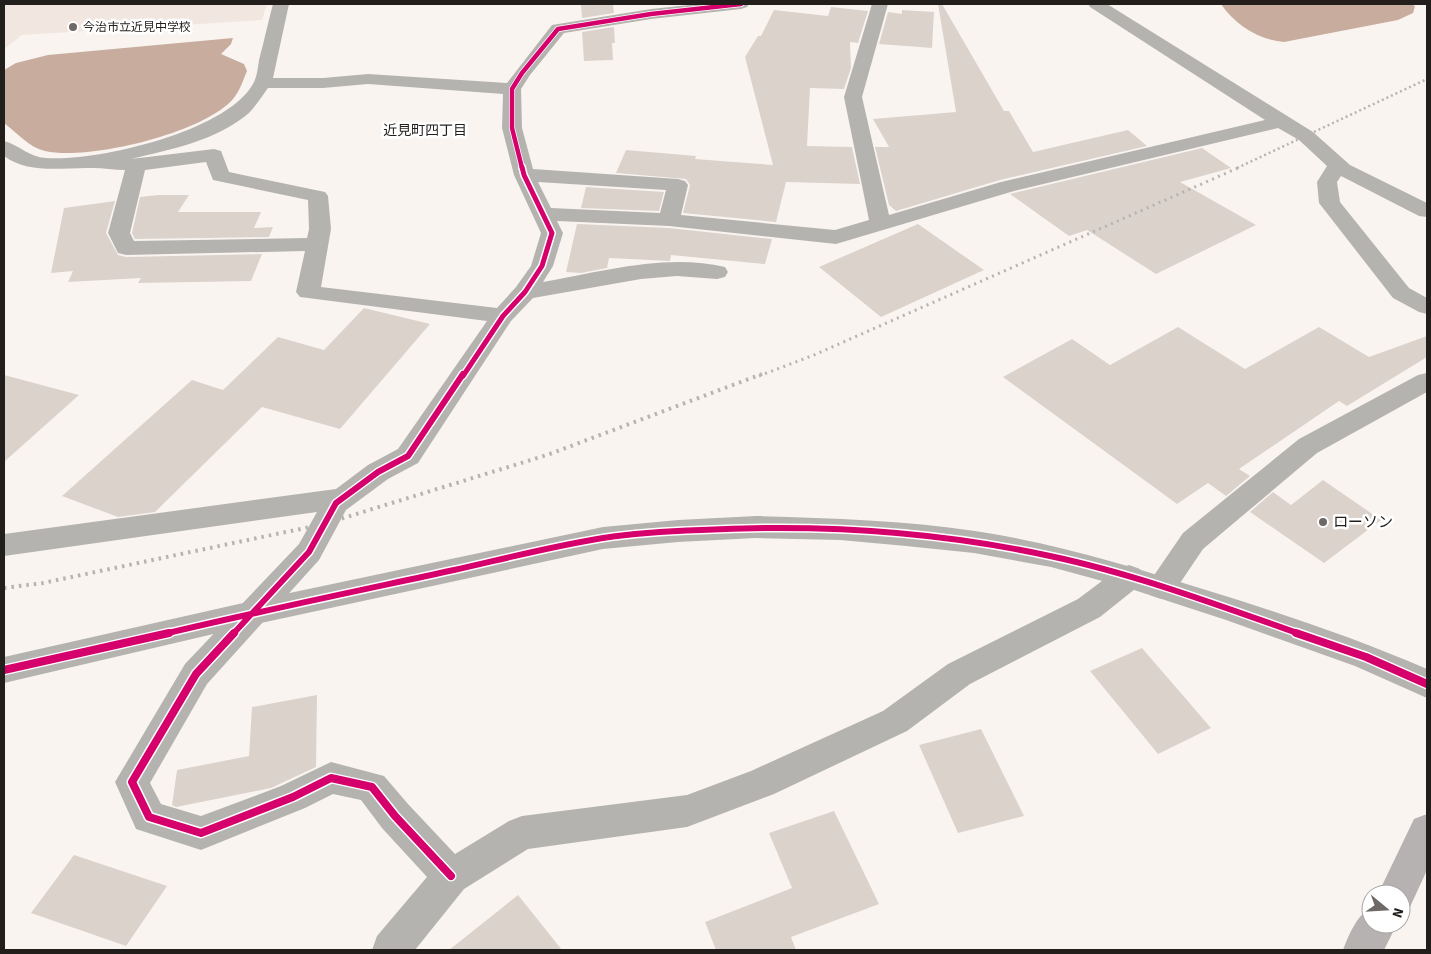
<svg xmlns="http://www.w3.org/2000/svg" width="1431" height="954" font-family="'Source Sans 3','Noto Sans JP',sans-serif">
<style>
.built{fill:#f2e6e0}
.water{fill:#c8ad9e}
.building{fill:#dbd2cc}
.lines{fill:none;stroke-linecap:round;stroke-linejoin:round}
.minor{fill:#b5b3b0;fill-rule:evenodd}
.tertiary{fill:#b5b3b0;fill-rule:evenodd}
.trunk{fill:#b6b2b1;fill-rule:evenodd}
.rail-far2{stroke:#b6b3b0;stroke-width:2.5;stroke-dasharray:2 3;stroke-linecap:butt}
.rail-far1{stroke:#b6b3b0;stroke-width:3;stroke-dasharray:2 4.5;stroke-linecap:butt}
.rail{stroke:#b6b3b0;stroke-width:4;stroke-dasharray:2.5 5;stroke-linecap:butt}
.cycleway-far3-casing{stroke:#fff;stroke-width:6}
.cycleway-far2-casing{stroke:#fff;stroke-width:8}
.cycleway-far1-casing{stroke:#fff;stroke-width:9}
.cycleway-casing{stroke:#fff;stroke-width:11}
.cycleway-far3{stroke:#d6006c;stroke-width:4.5}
.cycleway-far2{stroke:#d6006c;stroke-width:5}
.cycleway-far1{stroke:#d6006c;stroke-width:6}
.cycleway{stroke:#d6006c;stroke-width:8}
.poi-dot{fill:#6e6967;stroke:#fff;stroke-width:2}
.labels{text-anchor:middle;stroke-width:5;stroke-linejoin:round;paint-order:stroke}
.far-poi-label{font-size:12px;fill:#221e1c;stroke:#fff;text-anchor:start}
.far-neighbourhood-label{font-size:14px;fill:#221e1c;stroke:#fff}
.poi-label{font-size:15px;fill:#221e1c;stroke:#fff;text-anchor:start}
</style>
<rect width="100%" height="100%" fill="#faf4f1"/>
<path class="built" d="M 4,4 L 267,4 L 262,20 L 22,35 L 4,49 Z"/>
<path class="water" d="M 1221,4 L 1411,4 L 1415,6 L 1413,13 L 1398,20 L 1284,42 C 1259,40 1235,25 1221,4 Z
M 233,38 L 231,44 L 221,54 L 244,64 L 247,71 C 243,80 240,91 233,99 C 204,133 88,161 45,151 C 30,148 16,132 4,123 L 4,70 L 16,63 L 48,55 Z"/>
<path class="building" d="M 613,4 L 614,13 L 582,18 L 581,5 Z
M 938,4 L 942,4 L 1004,111 L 1009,111 L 1033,152 L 1128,130 L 1147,146 L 1000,180 L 896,211 L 889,205 L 875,147 L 889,147 L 873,119 L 956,112 Z
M 831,7 L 868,11 L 858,43 L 850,42 L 851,68 L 844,89 L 810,88 L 807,146 L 852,147 L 860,184 L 786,182 L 776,222 L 683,213 L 690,185 L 686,179 L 616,173 L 626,150 L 696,156 L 695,159 L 773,165 L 745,57 L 758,36 L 761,36 L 774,10 L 828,16 Z
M 902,10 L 934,12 L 932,48 L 879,44 L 888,12 L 902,14 Z
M 614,27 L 615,43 L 612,43 L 613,60 L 584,61 L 582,32 Z
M 1202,148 L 1231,168 L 1180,182 L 1256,225 L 1156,274 L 1087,230 L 1069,236 L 1010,194 Z
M 586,187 L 664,192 L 659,211 L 581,208 Z
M 158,195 L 189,195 L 178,212 L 261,212 L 254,228 L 273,227 L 269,237 L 135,239 L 132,233 L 140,197 Z
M 115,201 L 106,233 L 118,255 L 126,257 L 262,254 L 251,281 L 138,283 L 141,278 L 68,282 L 73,271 L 51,273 L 64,208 Z
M 577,224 L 669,228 L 772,239 L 765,264 L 671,255 L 670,261 L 609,258 L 607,268 L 581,273 L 566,272 Z
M 918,224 L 984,270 L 881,317 L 819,267 Z
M 364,308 L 430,324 L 340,429 L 262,407 L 155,512 L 118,517 L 62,496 L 192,380 L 223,390 L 278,337 L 324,350 Z
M 1178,327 L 1245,369 L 1319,327 L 1369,357 L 1427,336 L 1427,357 L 1347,406 L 1339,401 L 1239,469 L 1250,476 L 1226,496 L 1208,483 L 1177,504 L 1003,377 L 1072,339 L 1110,365 Z
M 4,375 L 79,395 L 4,462 Z
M 1323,480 L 1381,520 L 1324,563 L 1250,512 L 1273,492 L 1291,505 Z
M 1142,648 L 1211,728 L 1158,754 L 1090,671 Z
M 317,695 L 316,767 L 271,788 L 176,807 L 172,805 L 177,770 L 249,756 L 252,707 Z
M 981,729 L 1024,816 L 958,833 L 919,745 Z
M 834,811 L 879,904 L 791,937 L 796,950 L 716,950 L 705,922 L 792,888 L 769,833 Z
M 74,855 L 167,886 L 126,946 L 31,913 Z
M 518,895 L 562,950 L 449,950 Z"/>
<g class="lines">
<path class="minor" d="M 273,4 L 289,4 L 273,78 L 323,78 L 368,74 L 507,83 L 552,25 L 651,9 L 699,4 L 749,4 L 747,7 L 741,9 L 651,19 L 564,33 L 530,75 L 521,89 L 522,128 L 533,169 L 678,179 L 685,181 L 688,185 L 681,215 L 835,230 L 869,220 L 844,97 L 872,4 L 888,4 L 862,97 L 889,215 L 1001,182 L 1265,120 L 1090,7 L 1088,4 L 1107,4 L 1313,132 L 1350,165 L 1427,203 L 1427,217 L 1419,216 L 1341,176 L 1337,182 L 1340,202 L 1409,288 L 1427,298 L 1427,314 L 1419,312 L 1393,298 L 1319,203 L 1317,182 L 1327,166 L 1299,140 L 1278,128 L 1014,191 L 836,244 L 669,226 L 557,221 L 563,233 L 553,266 L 543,282 C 601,272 666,253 725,267 L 728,272 L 725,277 L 717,279 L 677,276 L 641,279 L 533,298 L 511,321 L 418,463 L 388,479 L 346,510 L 319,560 L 207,684 L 150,783 L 161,804 L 201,816 L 281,786 L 331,762 L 384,776 L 408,804 L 455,854 L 509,821 L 522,816 L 687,795 L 751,771 L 883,711 L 948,664 L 1078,599 L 1118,569 L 1129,565 L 1140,569 L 1144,577 L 1140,585 L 1100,617 L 970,684 L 907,731 L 774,794 L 687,827 L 528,849 L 464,889 L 415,950 L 372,950 L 377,936 L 427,877 L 382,828 L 361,800 L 333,794 L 305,808 L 201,850 L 136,829 L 115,782 L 185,664 L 299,544 L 317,512 L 4,556 L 4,534 L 336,489 L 368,465 L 398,449 L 487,321 L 300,297 L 296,292 L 305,251 L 126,255 L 118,253 L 108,233 L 125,170 C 114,170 103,168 93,168 C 63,167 30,175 4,156 L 4,141 C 19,145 29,157 46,158 C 96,162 230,131 254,82 C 257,76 258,67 259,60 C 264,41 268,23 273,4 ZM 368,84 L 503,94 L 502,128 L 514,175 L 541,233 L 531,266 L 516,287 L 497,308 L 321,287 L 331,229 L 328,196 L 325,192 L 229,172 L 221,151 L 214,149 L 131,159 C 172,149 216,141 249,113 C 256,106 262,96 268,88 L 323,88 ZM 206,162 L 213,180 L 308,200 L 309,229 L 307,238 L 134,241 L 130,233 L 145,170 ZM 538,182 L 666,190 L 660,213 L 551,208 Z
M 1427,373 L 1427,392 L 1317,453 L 1203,549 L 1172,595 L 1161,599 L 1150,595 L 1146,587 L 1183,533 L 1299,439 L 1418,375 Z"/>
<path class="tertiary" d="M 756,516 C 829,518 903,520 975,531 C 1054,543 1130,566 1206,590 C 1281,613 1355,638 1427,669 L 1427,698 L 1355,666 L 1226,620 L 1128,588 L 1051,567 L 974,553 L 906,546 L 840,540 L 756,538 L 678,542 L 603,549 L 252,625 L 4,683 L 4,657 L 252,601 L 603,527 L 678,520 Z"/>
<path class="trunk" d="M 1427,814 L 1427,870 L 1410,907 L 1401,911 L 1401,894 L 1378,894 L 1414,819 Z
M 1371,908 L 1371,924 L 1397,924 L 1384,950 L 1343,950 C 1348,937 1357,914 1371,908 Z"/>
<path class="rail-far2" d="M 1237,168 L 1427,79"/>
<path class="rail-far1" d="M 759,376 L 814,355 L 1240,167"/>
<path class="rail" d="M 4,588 L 43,583 L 324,524 L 547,455 L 762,374"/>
<g class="cycleway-far3-casing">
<path id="cycleway-far3" d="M 522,168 L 512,128 L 512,89 L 522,73 L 558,29 L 651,14 L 741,4"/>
</g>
<g class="cycleway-far2-casing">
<path id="cycleway-far2" d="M 463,376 L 503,316 L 525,292 L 542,266 L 552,233 L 524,175 L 522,167"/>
</g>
<g class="cycleway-far1-casing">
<path id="cycleway-far1" d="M 164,634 C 260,611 357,591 454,570 C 503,559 553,546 603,538 C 635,533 669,531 701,530 C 817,524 936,531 1050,556 C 1135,574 1218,605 1300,634
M 233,634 L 309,552 L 336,503 L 378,472 L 408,456 L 463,374"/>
</g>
<g class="cycleway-casing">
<path id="cycleway" d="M 234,633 L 196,674 L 132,782 L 149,817 L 201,833 L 293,797 L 331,778 L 372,787 L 395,816 L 451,876
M 1296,633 L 1366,657 L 1427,684
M 4,670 L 169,633"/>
</g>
<use href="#cycleway-far3" class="cycleway-far3"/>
<use href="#cycleway-far2" class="cycleway-far2"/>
<use href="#cycleway-far1" class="cycleway-far1"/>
<use href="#cycleway" class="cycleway"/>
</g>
<g class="poi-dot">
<circle cx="73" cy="27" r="5"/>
<circle cx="1323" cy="522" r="5"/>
</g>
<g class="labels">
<g class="far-poi-label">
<text x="83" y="31">今治市立近見中学校</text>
</g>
<g class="far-neighbourhood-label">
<text x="425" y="135">近見町四丁目</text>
</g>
<g class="poi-label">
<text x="1333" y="527">ローソン</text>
</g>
</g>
<rect width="1431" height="954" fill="none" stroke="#221e1c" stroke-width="10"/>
<g transform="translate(1386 909) rotate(108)"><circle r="24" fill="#ffffff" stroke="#a7a5a4"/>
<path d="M0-4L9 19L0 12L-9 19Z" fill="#6e6967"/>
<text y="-8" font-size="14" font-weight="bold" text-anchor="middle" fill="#221e1c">N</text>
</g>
</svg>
